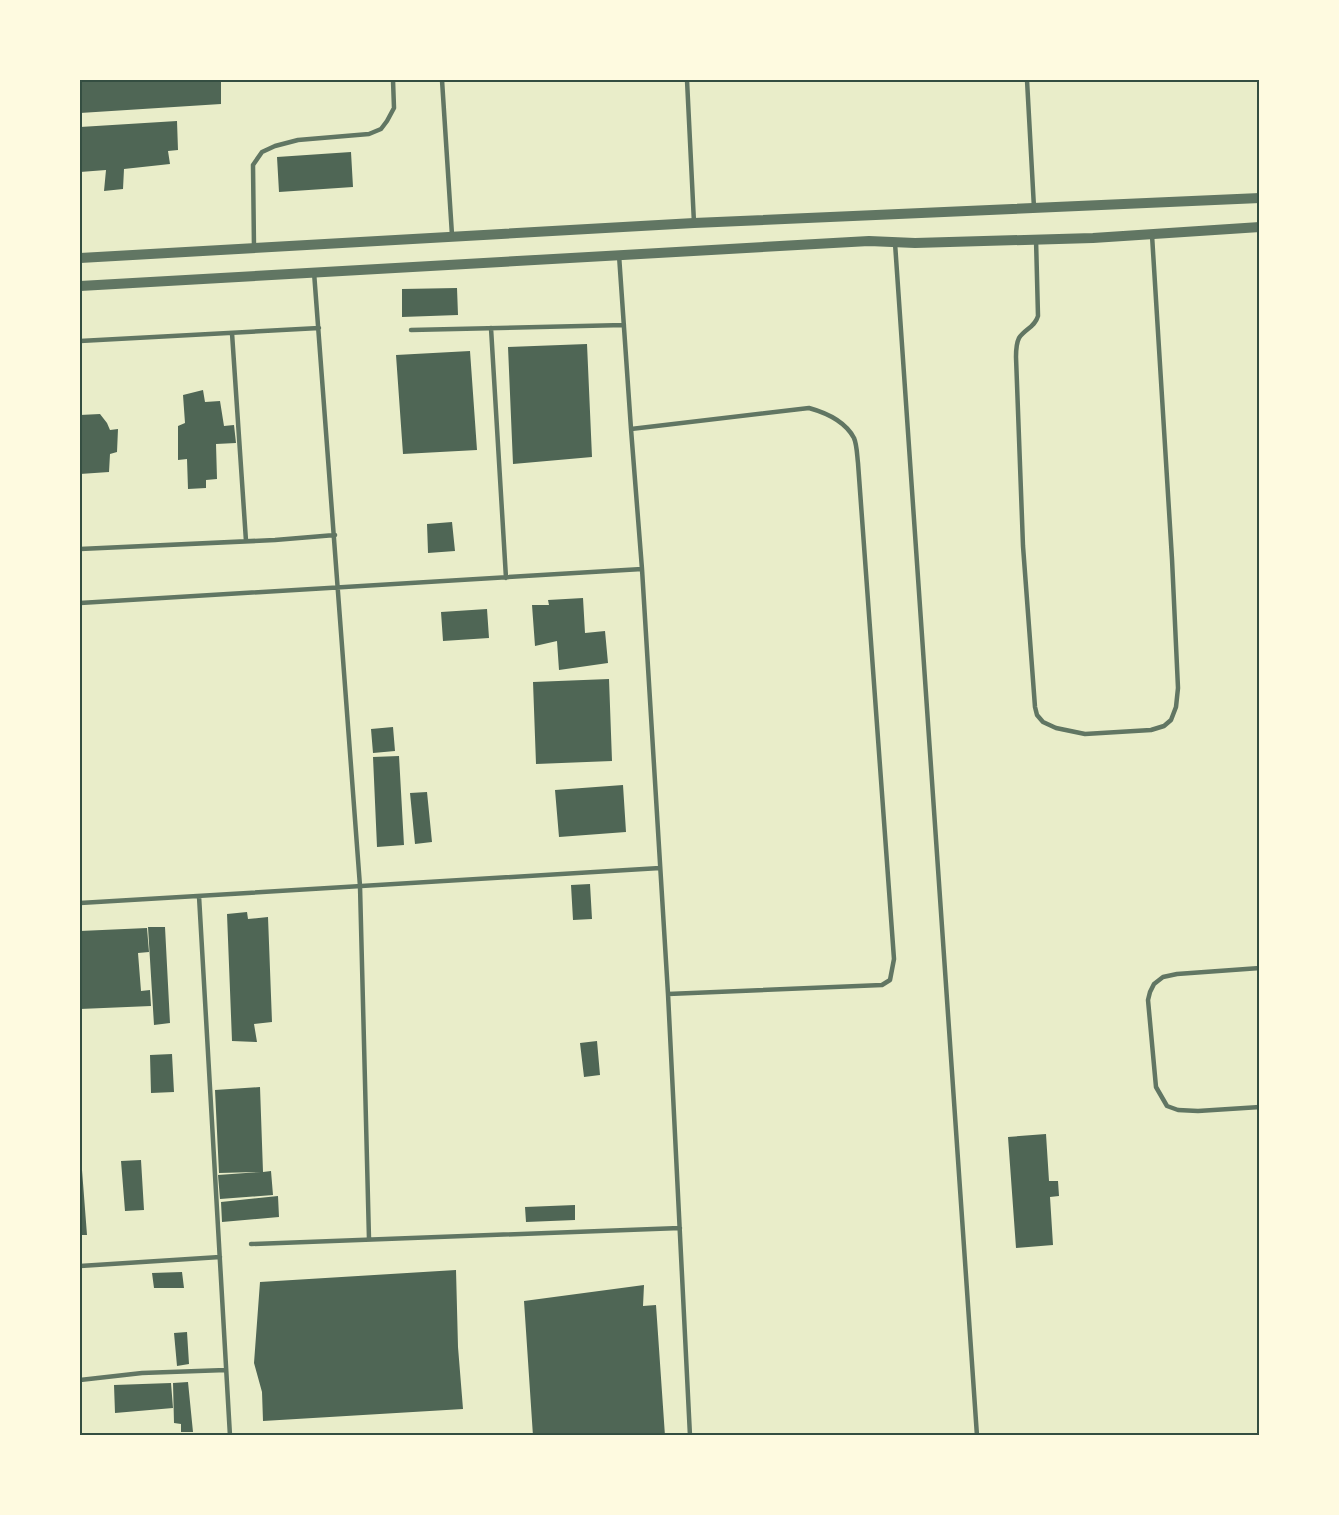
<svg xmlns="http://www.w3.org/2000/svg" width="1339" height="1515" font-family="'Alegreya Sans',sans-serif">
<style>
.building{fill:#4f6655}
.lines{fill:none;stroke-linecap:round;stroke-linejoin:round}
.service{stroke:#617663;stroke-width:4.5}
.tertiary{stroke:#617663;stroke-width:10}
.neatline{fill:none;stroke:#344e41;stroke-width:2}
</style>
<rect width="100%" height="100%" fill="#e9edc9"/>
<path class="building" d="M 80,80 L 221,80 L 221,104 L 80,113 Z
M 177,121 L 178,150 L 168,151 L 170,164 L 124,169 L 123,189 L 104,191 L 106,170 L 80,172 L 80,127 Z
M 351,152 L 353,187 L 279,192 L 277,157 Z
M 457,288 L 458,315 L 402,317 L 402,289 Z
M 587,344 L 592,457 L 513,464 L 508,347 Z
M 470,351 L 477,450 L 403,454 L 396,355 Z
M 203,390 L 205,402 L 220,401 L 224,426 L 234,425 L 236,443 L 216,444 L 217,479 L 206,480 L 206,488 L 188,489 L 187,459 L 178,460 L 178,426 L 185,423 L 183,395 Z
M 100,414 L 107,423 L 110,430 L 118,429 L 117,452 L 110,454 L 109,472 L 80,474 L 80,415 Z
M 452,522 L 455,551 L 428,553 L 427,524 Z
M 583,598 L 585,633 L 605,631 L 608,663 L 559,670 L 557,641 L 535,646 L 532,605 L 549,605 L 548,600 Z
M 487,609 L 489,638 L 443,641 L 441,612 Z
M 609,679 L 612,761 L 536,764 L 533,682 Z
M 393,727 L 395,751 L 373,753 L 371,729 Z
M 399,756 L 404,845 L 377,847 L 373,757 Z
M 623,785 L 626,832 L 559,837 L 555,790 Z
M 427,792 L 432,842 L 415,844 L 410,793 Z
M 590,884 L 592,919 L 573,920 L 571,885 Z
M 247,912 L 248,919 L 268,917 L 272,1022 L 254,1024 L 257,1042 L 232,1041 L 227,914 Z
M 148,927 L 165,927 L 170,1023 L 154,1025 Z
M 147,928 L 149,952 L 138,953 L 141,991 L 150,990 L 151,1006 L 80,1009 L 80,931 Z
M 597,1041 L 600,1075 L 584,1077 L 580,1043 Z
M 172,1054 L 174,1092 L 151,1093 L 150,1055 Z
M 260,1087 L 263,1172 L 271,1171 L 273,1195 L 220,1199 L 218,1175 L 261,1172 L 219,1173 L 215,1090 Z
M 1046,1134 L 1049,1181 L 1058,1181 L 1059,1196 L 1050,1197 L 1053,1245 L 1016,1248 L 1008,1137 Z
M 80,1157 L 81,1157 L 87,1235 L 80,1235 Z
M 141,1160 L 144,1210 L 125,1211 L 121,1161 Z
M 278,1196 L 279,1217 L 222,1222 L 221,1202 Z
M 575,1205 L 575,1220 L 526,1222 L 525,1207 Z
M 456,1270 L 458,1347 L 463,1409 L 263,1421 L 262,1392 L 254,1363 L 260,1282 Z
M 182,1272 L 184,1288 L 154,1288 L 152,1273 Z
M 644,1285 L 643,1306 L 656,1305 L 665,1436 L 533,1436 L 524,1301 Z
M 187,1332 L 189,1364 L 177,1366 L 174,1333 Z
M 188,1382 L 193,1432 L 181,1432 L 181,1424 L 174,1423 L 173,1383 Z
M 171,1383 L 173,1408 L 115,1413 L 114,1385 Z"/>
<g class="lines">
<path class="service" d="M 442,80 L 452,235
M 687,80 L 694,223
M 1027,80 L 1034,208
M 1036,239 L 1038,316 C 1035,327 1025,329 1019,338 C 1016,344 1016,351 1016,357 L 1023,546 L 1035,707 L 1037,715 L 1043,722 L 1056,728 L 1085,734 L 1151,730 L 1164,726 L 1171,720 L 1176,707 L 1178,688 L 1172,559 L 1152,235
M 895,243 L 977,1436
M 254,248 L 253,165 L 262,152 L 275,146 L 298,140 L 369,134 L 381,129 L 387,121 L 394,108 L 393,80
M 619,255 L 631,429 L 642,569 L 668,994 L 690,1436
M 314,272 L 360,886 L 369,1239
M 491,328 L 506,578
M 411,330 L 624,325
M 232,333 L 246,541
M 80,341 L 319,328
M 631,429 L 809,408 C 827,413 845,421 854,438 C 857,445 857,455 858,463 L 894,959 L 890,980 L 882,985 L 668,994
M 80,549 L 275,540 L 335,535
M 80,603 L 642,569
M 199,896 L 230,1436
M 80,903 L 660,868
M 1260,968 L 1177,974 L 1163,977 L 1154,984 L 1150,992 L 1148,1000 L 1156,1087 L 1167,1106 L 1178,1110 L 1198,1111 L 1260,1107
M 251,1244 L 680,1228
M 80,1266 L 220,1257
M 80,1380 L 142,1373 L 226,1370"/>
<path class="tertiary" d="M 80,258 L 694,223 L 1260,198
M 80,286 L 869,241 L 915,243 L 1093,238 L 1260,227"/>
</g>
<rect width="1339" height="1515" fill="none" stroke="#fefae0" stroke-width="162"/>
<rect x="81" y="81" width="1177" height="1353" class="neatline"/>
</svg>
